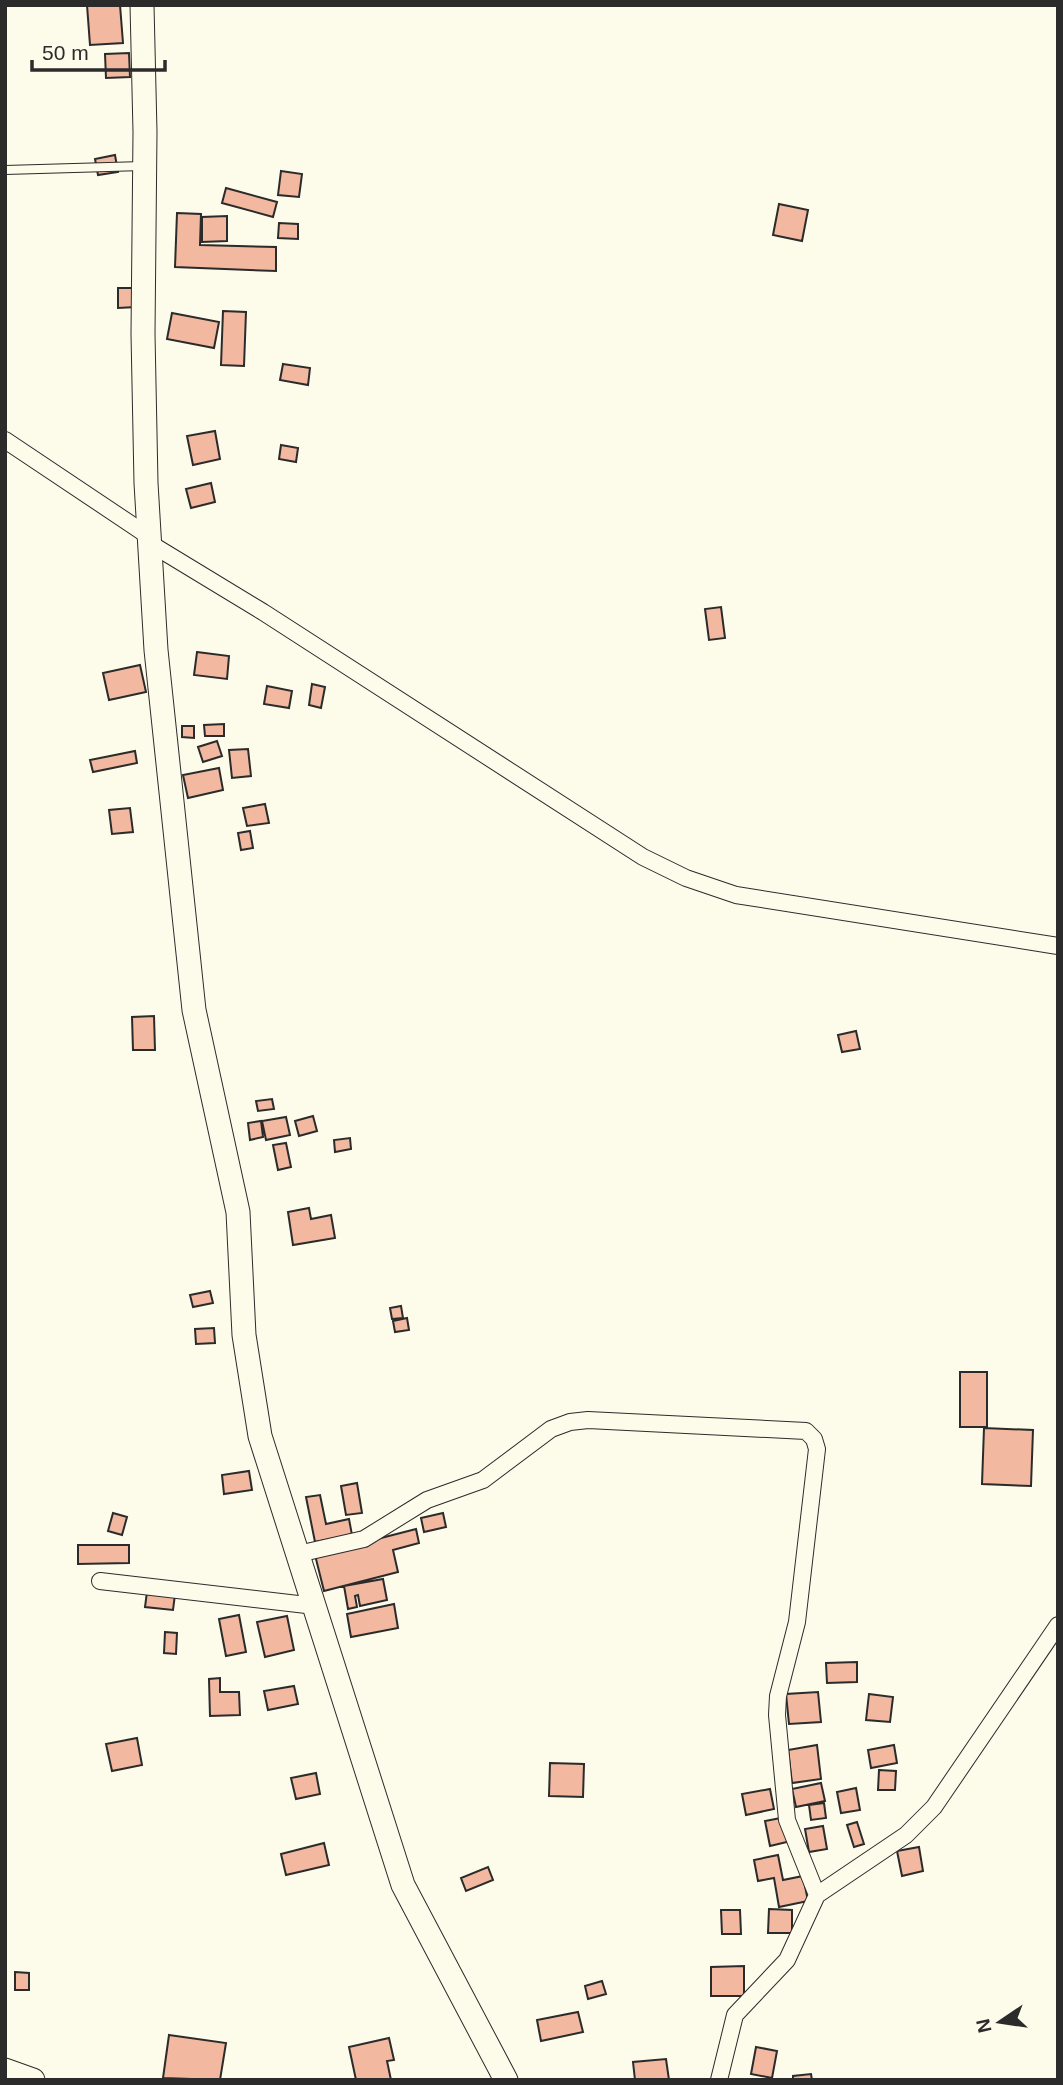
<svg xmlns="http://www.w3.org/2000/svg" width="1063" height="2085" font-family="Helvetica,sans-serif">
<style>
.building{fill:#f2b8a0;stroke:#2b2b2b;stroke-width:2}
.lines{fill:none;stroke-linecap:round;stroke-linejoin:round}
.lane-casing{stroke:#2b2b2b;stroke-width:10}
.street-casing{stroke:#2b2b2b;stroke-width:18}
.secondary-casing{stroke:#2b2b2b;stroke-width:25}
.lane{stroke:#fdfbea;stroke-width:8}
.street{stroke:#fdfbea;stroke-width:16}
.secondary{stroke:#fdfbea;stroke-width:23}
</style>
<rect width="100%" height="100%" fill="#fdfbea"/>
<path class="building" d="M 87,5 L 120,5 L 123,43 L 90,45 Z
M 129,53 L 130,77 L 106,78 L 105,54 Z
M 115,155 L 118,172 L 98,175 L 95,159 Z
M 281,171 L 302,174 L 299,197 L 278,195 Z
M 226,188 L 277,202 L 273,217 L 222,203 Z
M 779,204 L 808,210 L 802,241 L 773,235 Z
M 177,213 L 201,214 L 200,245 L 276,247 L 276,271 L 175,267 Z
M 227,216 L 227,241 L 202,242 L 202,217 Z
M 279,223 L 298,224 L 298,239 L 278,238 Z
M 118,288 L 136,288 L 136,307 L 118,308 Z
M 223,311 L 246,312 L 244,366 L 221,365 Z
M 172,313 L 219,322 L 214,348 L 167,339 Z
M 283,364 L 310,368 L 308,385 L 280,380 Z
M 215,431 L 220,459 L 193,465 L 187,436 Z
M 281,445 L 298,448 L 296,462 L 279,459 Z
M 211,483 L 215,502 L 191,508 L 186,489 Z
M 721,607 L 725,638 L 709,640 L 705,609 Z
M 197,652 L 229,656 L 227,679 L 194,675 Z
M 140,665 L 146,692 L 109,700 L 103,673 Z
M 312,684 L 325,687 L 321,708 L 309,705 Z
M 267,686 L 292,691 L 289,708 L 264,704 Z
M 224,724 L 224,736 L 205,736 L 204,725 Z
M 182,726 L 194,726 L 194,738 L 182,737 Z
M 217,741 L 222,756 L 203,762 L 198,747 Z
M 248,749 L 251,776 L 232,778 L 229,750 Z
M 135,751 L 137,763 L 93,772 L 90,760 Z
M 219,768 L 223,790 L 188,798 L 183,775 Z
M 265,804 L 269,823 L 247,826 L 243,808 Z
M 130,808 L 133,832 L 112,834 L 109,810 Z
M 250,831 L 253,848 L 241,850 L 238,833 Z
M 154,1016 L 155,1050 L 133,1050 L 132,1017 Z
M 856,1031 L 860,1049 L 842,1052 L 838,1035 Z
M 272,1099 L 274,1109 L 258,1111 L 256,1101 Z
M 313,1116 L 317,1131 L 299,1136 L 295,1121 Z
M 286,1117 L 290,1135 L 266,1140 L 262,1121 Z
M 261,1121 L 263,1137 L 250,1140 L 248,1123 Z
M 350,1138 L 351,1149 L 335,1152 L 334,1140 Z
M 286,1143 L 291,1167 L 278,1170 L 273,1145 Z
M 309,1208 L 311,1219 L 331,1215 L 335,1238 L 293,1245 L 288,1212 Z
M 210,1291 L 213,1303 L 193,1307 L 190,1295 Z
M 401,1306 L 403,1318 L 392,1319 L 390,1308 Z
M 407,1318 L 409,1330 L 395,1332 L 393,1321 Z
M 214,1328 L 215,1343 L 196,1344 L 195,1329 Z
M 960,1372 L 987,1372 L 987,1427 L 960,1427 Z
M 984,1428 L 1033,1430 L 1031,1486 L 982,1484 Z
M 249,1471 L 252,1490 L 224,1494 L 222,1475 Z
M 357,1483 L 362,1513 L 346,1515 L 341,1486 Z
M 320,1495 L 326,1524 L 349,1519 L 352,1535 L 315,1542 L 306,1497 Z
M 113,1513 L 127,1517 L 122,1535 L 108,1531 Z
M 443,1513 L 446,1527 L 424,1532 L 421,1518 Z
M 416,1529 L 419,1543 L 393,1550 L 398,1572 L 324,1591 L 315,1555 Z
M 78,1545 L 129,1545 L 129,1563 L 78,1564 Z
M 383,1579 L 387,1600 L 360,1606 L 358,1595 L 355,1596 L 357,1607 L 348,1609 L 344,1586 Z
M 148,1584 L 176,1587 L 173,1610 L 145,1607 Z
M 394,1604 L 398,1628 L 351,1637 L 347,1614 Z
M 239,1615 L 246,1652 L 226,1656 L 219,1619 Z
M 287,1616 L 294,1650 L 265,1657 L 257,1622 Z
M 165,1632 L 177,1633 L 176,1654 L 164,1653 Z
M 857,1662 L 857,1682 L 827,1683 L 826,1663 Z
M 220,1678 L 220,1692 L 239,1692 L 240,1715 L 210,1716 L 209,1679 Z
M 294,1686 L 298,1704 L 268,1710 L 264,1691 Z
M 818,1692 L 821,1722 L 789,1724 L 786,1694 Z
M 869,1694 L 893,1697 L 890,1722 L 866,1720 Z
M 137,1738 L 142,1765 L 112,1771 L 106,1744 Z
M 817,1745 L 821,1779 L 792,1783 L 788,1750 Z
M 894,1745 L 897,1763 L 871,1768 L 868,1750 Z
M 550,1763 L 584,1764 L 583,1797 L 549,1796 Z
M 879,1770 L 896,1771 L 895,1790 L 878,1790 Z
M 316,1773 L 320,1794 L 296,1799 L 291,1778 Z
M 821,1783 L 825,1801 L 796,1807 L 792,1789 Z
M 856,1788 L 860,1810 L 841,1813 L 837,1792 Z
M 770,1789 L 774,1809 L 746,1815 L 742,1794 Z
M 824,1803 L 826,1818 L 811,1820 L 809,1805 Z
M 786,1817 L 791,1841 L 770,1846 L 765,1821 Z
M 857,1822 L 864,1844 L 854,1847 L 847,1825 Z
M 823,1826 L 827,1849 L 809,1852 L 805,1829 Z
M 324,1843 L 329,1865 L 286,1875 L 281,1854 Z
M 919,1847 L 923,1871 L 902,1876 L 897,1851 Z
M 778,1855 L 783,1880 L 803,1876 L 808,1901 L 779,1907 L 774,1878 L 758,1881 L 754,1860 Z
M 488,1867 L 493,1880 L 466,1891 L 461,1878 Z
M 769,1909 L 792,1910 L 792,1933 L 768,1933 Z
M 721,1910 L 740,1910 L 741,1934 L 722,1934 Z
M 744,1966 L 744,1996 L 711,1996 L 711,1967 Z
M 15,1972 L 29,1973 L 29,1990 L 15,1990 Z
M 602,1981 L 606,1994 L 588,1999 L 585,1986 Z
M 578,2012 L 583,2032 L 541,2041 L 537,2020 Z
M 169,2035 L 226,2043 L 220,2080 L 163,2078 Z
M 389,2038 L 394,2060 L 387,2061 L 391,2080 L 356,2080 L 349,2047 Z
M 756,2047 L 777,2051 L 772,2078 L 751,2074 Z
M 666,2059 L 669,2080 L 635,2080 L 633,2062 Z
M 811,2074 L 812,2080 L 793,2080 L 793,2076 Z"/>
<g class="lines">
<g class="lane-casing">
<path id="lane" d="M 5,170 L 143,166"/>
</g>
<g class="street-casing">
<path id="street" d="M 5,440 L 150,537
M 151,544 L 263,612 L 643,857 L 686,878 L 736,895 L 1058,946
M 298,1554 L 364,1539 L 427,1500 L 483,1480 L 551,1429 L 570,1422 L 588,1420 L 806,1431 L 814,1439 L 817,1449 L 797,1622 L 778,1696 L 777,1715 L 787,1820 L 817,1895
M 100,1581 L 315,1606
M 719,2080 L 735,2015 L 787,1960 L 817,1895 L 906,1835 L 934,1807 L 1058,1625"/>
</g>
<g class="secondary-casing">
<path id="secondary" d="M 142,5 L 145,132 L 143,334 L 146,483 L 156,650 L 194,1010 L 238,1212 L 244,1335 L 260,1436 L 403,1885 L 506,2080
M 5,2070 L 33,2080"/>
</g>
<use href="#lane" class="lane"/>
<use href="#street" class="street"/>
<use href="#secondary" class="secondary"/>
</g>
<rect width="1063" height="2085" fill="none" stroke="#2b2b2b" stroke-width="14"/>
<g transform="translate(1000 2022) rotate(257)" stroke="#fdfbea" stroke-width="5" paint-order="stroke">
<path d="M0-5L12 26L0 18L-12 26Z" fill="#2b2b2b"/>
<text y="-10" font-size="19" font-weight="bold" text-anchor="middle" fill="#2b2b2b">N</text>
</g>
<path d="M32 60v10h133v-10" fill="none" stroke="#2b2b2b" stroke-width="3.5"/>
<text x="42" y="60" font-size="21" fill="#2b2b2b" stroke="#fdfbea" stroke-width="5" paint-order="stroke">50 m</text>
</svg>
